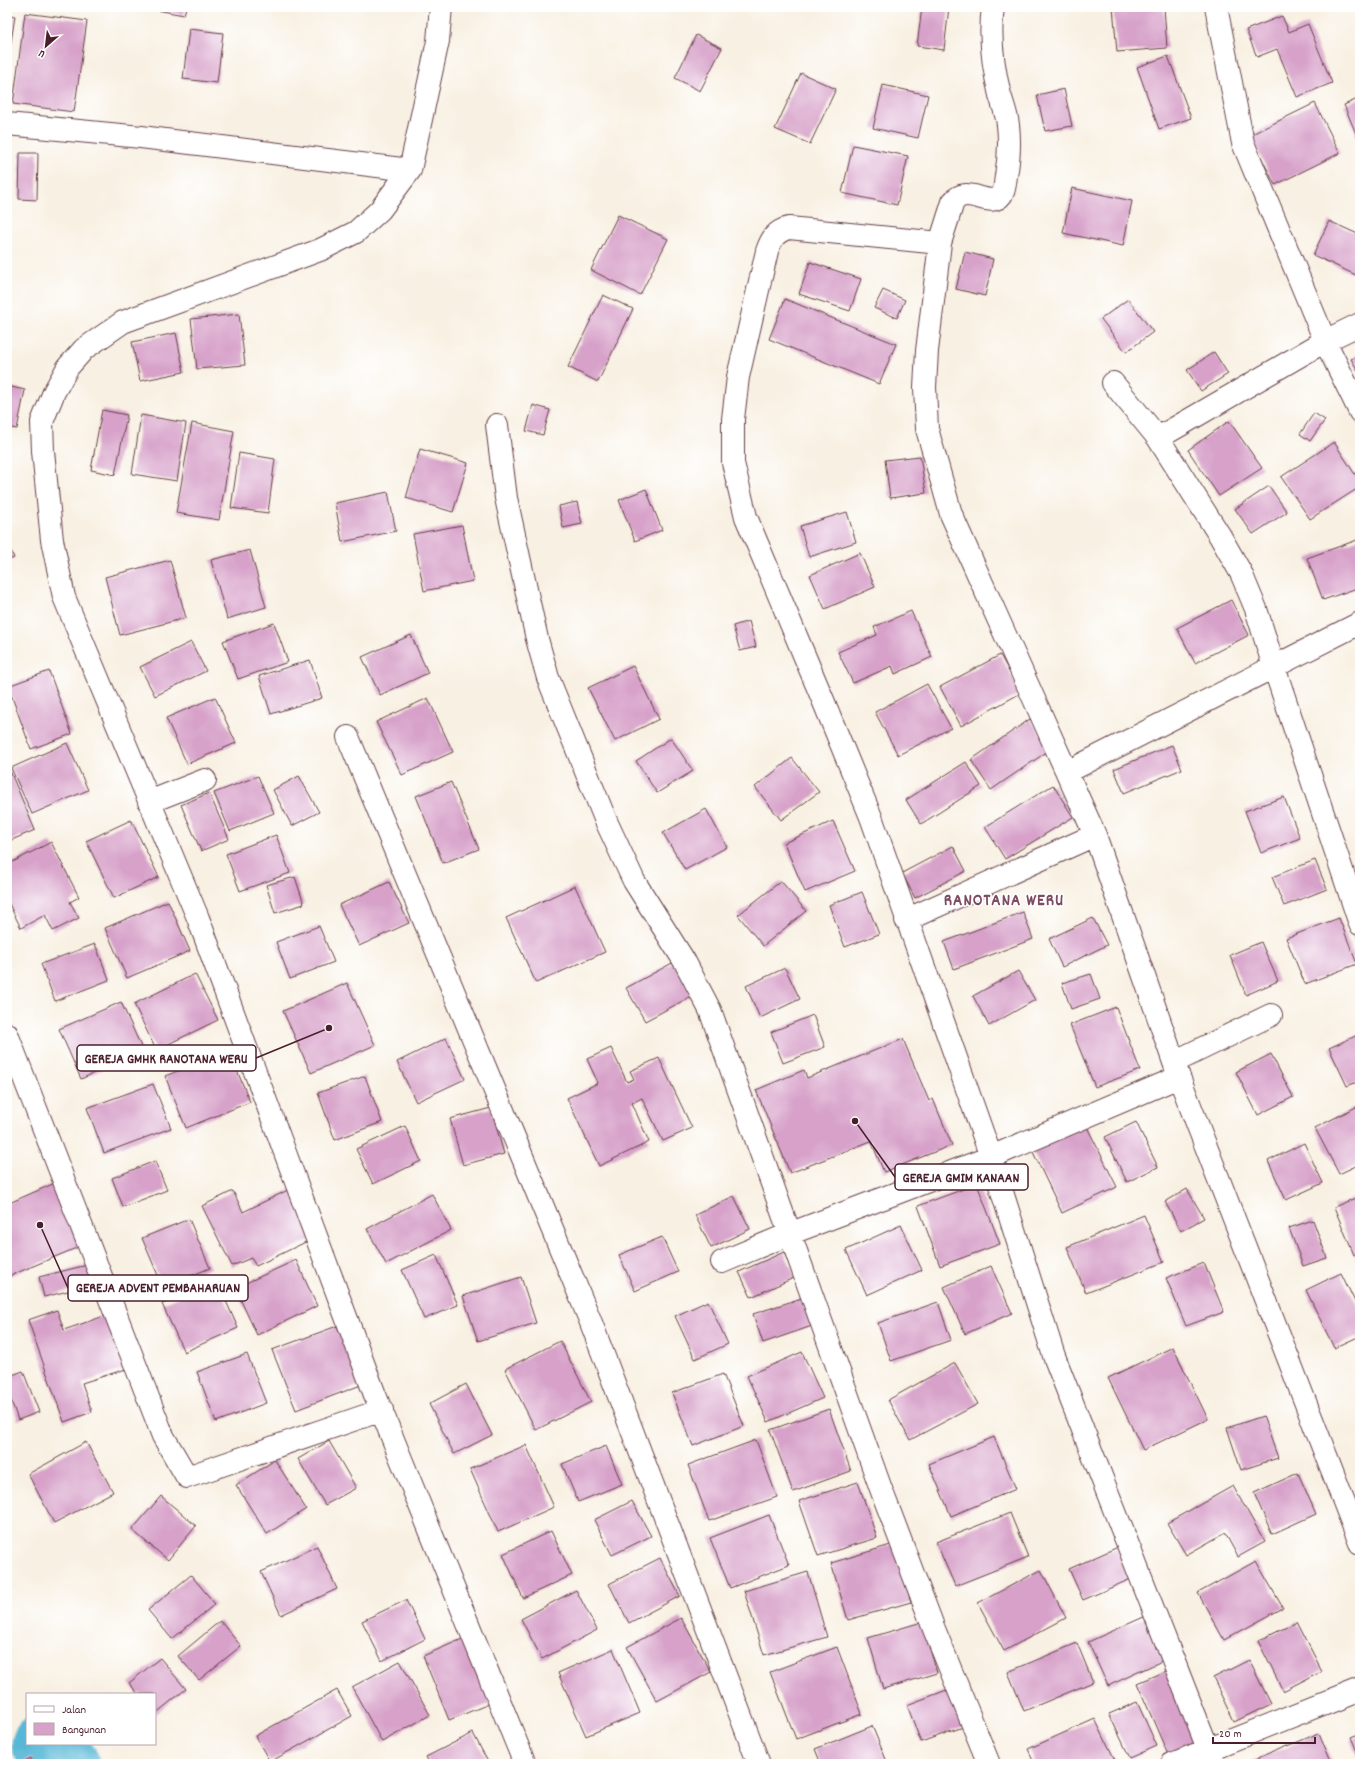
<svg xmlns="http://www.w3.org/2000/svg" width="1367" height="1771" font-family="Dekko,sans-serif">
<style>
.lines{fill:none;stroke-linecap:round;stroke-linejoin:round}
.river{stroke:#57b7d6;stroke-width:61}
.building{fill:#d7a1c9}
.street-casing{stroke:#643e46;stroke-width:24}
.street{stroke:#fff;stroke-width:22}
.labels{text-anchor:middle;stroke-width:3;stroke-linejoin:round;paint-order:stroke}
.district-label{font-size:17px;font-weight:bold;letter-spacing:1px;fill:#7b4c62;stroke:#fff}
.leader{fill:none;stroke:#4a1f2b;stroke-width:1.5}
.callout-dot{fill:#4a1f2b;stroke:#fff;stroke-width:1.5}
.callout{fill:#fff;stroke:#4a1f2b;stroke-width:1.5}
.callout-label{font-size:14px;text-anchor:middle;font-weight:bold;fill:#4a1f2b}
</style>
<rect width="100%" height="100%" fill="#fff"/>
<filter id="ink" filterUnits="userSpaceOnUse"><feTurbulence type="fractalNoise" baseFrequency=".025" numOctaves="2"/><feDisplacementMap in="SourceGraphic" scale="8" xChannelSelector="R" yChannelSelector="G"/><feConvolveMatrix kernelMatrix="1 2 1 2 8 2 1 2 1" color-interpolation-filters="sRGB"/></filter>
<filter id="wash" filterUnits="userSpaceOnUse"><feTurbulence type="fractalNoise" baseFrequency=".012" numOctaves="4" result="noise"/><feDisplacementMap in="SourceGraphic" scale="16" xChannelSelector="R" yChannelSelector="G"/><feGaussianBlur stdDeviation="0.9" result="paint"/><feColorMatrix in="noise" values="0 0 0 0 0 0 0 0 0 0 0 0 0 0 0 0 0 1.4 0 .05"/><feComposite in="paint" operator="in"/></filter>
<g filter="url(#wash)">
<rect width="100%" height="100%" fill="#f8f0e2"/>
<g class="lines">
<path class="river" d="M 42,1744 L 69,1764"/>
</g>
<g id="blocks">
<path class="building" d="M 140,7 L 186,7 L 184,15 Z
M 922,7 L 949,7 L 944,50 L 917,46 Z
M 1113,7 L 1164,7 L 1167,48 L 1117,52 Z
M 25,13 L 87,21 L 74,112 L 13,104 Z
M 7,15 L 15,16 L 8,62 L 7,62 Z
M 1282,16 L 1289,32 L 1308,24 L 1332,83 L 1297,97 L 1277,49 L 1257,57 L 1246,30 Z
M 189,29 L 223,33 L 217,83 L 183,79 Z
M 696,35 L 722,48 L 700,91 L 675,78 Z
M 1168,56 L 1191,118 L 1159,129 L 1137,67 Z
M 801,73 L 836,89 L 810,144 L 775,129 Z
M 883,85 L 928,95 L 918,138 L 873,128 Z
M 1064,89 L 1072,126 L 1045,131 L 1037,95 Z
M 1360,98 L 1360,143 L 1344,105 Z
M 1315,103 L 1340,153 L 1275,185 L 1250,135 Z
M 853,145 L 908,156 L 897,205 L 842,193 Z
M 20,153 L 38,153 L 37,200 L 19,199 Z
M 1072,188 L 1132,201 L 1123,246 L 1063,233 Z
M 618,215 L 668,239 L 640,295 L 591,270 Z
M 1329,221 L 1360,235 L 1360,277 L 1313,255 Z
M 965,252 L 993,259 L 985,296 L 956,289 Z
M 810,262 L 861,279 L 850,311 L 799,294 Z
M 883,290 L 905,300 L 897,318 L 874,308 Z
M 603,295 L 633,309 L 598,382 L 568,367 Z
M 785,299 L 896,344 L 879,384 L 769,339 Z
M 1128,299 L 1153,332 L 1126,352 L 1101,319 Z
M 239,314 L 245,365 L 197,369 L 191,319 Z
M 176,333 L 184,372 L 140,381 L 132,342 Z
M 1214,352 L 1228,374 L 1201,391 L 1187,370 Z
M 1360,354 L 1360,374 L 1351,359 Z
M 7,386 L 25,390 L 17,429 L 7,427 Z
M 533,405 L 550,410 L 543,435 L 526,431 Z
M 102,410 L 127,415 L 115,475 L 91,470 Z
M 1314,413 L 1325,420 L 1310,441 L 1300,434 Z
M 141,415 L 186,423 L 177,481 L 132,474 Z
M 1229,421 L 1262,468 L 1219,496 L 1188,450 Z
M 192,423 L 234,431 L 219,520 L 176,513 Z
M 1334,442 L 1360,482 L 1360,487 L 1310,519 L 1281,477 Z
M 420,449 L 468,463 L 453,512 L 406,498 Z
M 239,453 L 275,459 L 268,513 L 231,508 Z
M 920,456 L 926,493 L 890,498 L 885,460 Z
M 1269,486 L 1287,512 L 1253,534 L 1235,509 Z
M 646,489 L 662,530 L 635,541 L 619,500 Z
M 388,492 L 396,531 L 342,542 L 335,503 Z
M 577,502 L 582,524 L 563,528 L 559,506 Z
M 847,512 L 856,542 L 809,557 L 800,526 Z
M 462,525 L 473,581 L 424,591 L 413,534 Z
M 1360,539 L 1360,587 L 1323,600 L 1307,558 Z
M 7,542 L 14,558 L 7,561 Z
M 250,550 L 266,607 L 227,619 L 211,560 Z
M 860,553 L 875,587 L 825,609 L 810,575 Z
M 170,560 L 186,618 L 120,635 L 105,577 Z
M 1231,600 L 1249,635 L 1195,663 L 1177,628 Z
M 911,611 L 932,657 L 895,674 L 892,666 L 853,683 L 838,652 L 877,635 L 874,627 Z
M 749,621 L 756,647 L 740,651 L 733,626 Z
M 274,623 L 288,662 L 238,679 L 223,641 Z
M 411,635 L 428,673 L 380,695 L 362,657 Z
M 191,642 L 206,671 L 155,696 L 140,667 Z
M 1000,655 L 1021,693 L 961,726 L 940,687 Z
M 310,660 L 322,698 L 271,714 L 259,676 Z
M 633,666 L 659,719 L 615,741 L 588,688 Z
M 49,671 L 72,734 L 31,749 L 8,686 Z
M 927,684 L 951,728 L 898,755 L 875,712 Z
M 215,697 L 236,743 L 187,764 L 166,718 Z
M 428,698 L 453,752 L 402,775 L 376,722 Z
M 1030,719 L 1051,749 L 991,790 L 971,760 Z
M 671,738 L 693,771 L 657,793 L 636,761 Z
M 67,743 L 88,790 L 32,814 L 11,768 Z
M 1172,745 L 1182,769 L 1124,793 L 1114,769 Z
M 792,758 L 819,792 L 781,820 L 755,787 Z
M 966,762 L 981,786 L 921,824 L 906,800 Z
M 7,764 L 35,830 L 7,842 Z
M 258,776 L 274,813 L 230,831 L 214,793 Z
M 299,776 L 319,812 L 292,826 L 273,790 Z
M 451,782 L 479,849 L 443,863 L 416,796 Z
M 1053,785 L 1073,817 L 1005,859 L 985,827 Z
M 209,793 L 229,839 L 201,851 L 181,805 Z
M 1284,797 L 1300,838 L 1261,853 L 1245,811 Z
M 706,809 L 727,847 L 685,870 L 663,833 Z
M 131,820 L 159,877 L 114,898 L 86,841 Z
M 833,821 L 855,871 L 805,892 L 784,843 Z
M 276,835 L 290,873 L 240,891 L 226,854 Z
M 51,842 L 79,897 L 70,902 L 79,918 L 53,931 L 45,915 L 21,928 L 7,900 L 7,865 Z
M 953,846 L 966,871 L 915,898 L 902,873 Z
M 1315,860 L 1327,889 L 1284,906 L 1272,877 Z
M 295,877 L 304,904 L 275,913 L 266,885 Z
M 781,881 L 806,911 L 763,946 L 738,915 Z
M 389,882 L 409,923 L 359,946 L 339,905 Z
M 575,886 L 605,952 L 536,983 L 506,918 Z
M 862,892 L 879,934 L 845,947 L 829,905 Z
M 168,901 L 190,951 L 127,978 L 105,928 Z
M 1023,912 L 1033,939 L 954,969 L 944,942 Z
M 1093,918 L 1107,945 L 1062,967 L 1049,939 Z
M 1339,918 L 1357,964 L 1305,984 L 1286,938 Z
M 319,926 L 334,962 L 290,979 L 276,942 Z
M 1261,942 L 1278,981 L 1246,995 L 1230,955 Z
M 95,944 L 109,980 L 55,1001 L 41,964 Z
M 674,962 L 692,996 L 645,1021 L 626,988 Z
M 785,968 L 800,999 L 760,1018 L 746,986 Z
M 1018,971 L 1035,1000 L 989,1026 L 973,996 Z
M 195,974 L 218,1020 L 156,1050 L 134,1004 Z
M 1091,974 L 1100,999 L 1071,1009 L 1062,983 Z
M 347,983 L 375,1045 L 311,1073 L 283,1011 Z
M 121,1002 L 143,1051 L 81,1079 L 59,1029 Z
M 1116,1007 L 1140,1070 L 1095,1087 L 1070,1025 Z
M 813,1015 L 825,1047 L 783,1063 L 771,1032 Z
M 1360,1034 L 1360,1081 L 1347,1086 L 1329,1048 Z
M 446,1038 L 465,1079 L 416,1102 L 397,1062 Z
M 903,1039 L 929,1101 L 933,1099 L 952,1145 L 884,1172 L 871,1141 L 790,1173 L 756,1090 L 804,1070 L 807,1078 Z
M 611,1048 L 627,1082 L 634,1079 L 630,1071 L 659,1058 L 692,1128 L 663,1141 L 642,1098 L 632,1103 L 649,1142 L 599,1166 L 567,1098 L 598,1083 L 587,1059 Z
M 229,1051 L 250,1102 L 186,1128 L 165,1076 Z
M 1271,1054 L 1293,1097 L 1258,1115 L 1236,1072 Z
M 365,1076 L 382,1122 L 335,1140 L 318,1093 Z
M 153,1084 L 171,1128 L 104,1153 L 87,1108 Z
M 1360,1105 L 1360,1164 L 1339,1174 L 1315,1128 Z
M 491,1108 L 504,1154 L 463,1165 L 450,1119 Z
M 1136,1122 L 1158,1167 L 1127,1182 L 1105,1137 Z
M 1086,1125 L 1117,1187 L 1062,1213 L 1032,1150 Z
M 405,1126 L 421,1161 L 373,1184 L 356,1149 Z
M 1304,1143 L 1323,1183 L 1286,1200 L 1268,1161 Z
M 155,1161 L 167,1190 L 123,1207 L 112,1178 Z
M 55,1183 L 81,1246 L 7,1277 L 7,1204 Z
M 977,1184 L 1000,1244 L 940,1266 L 918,1206 Z
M 290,1189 L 314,1238 L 256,1266 L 251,1258 L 232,1266 L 202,1206 L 233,1191 L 243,1212 Z
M 1187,1189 L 1204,1218 L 1181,1231 L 1165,1202 Z
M 432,1194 L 451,1230 L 386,1264 L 367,1229 Z
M 734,1196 L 750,1229 L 711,1248 L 695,1215 Z
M 1360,1196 L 1360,1252 L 1354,1255 L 1334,1207 Z
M 1144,1215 L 1164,1262 L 1086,1293 L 1067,1247 Z
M 189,1219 L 210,1268 L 163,1287 L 142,1238 Z
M 1313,1220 L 1327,1258 L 1303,1266 L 1289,1228 Z
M 901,1225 L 922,1270 L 867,1295 L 846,1250 Z
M 662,1237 L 678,1272 L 635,1291 L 619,1255 Z
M 784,1252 L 796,1277 L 751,1297 L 739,1272 Z
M 436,1255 L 458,1305 L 424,1319 L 402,1270 Z
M 296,1260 L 317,1306 L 257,1335 L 235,1288 Z
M 1204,1263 L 1224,1312 L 1186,1326 L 1166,1278 Z
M 91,1264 L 96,1284 L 44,1297 L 39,1277 Z
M 991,1266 L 1012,1313 L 965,1334 L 944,1287 Z
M 1341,1273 L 1360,1312 L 1360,1336 L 1334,1348 L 1306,1290 Z
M 521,1277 L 536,1323 L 478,1341 L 463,1296 Z
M 217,1281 L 238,1328 L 184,1352 L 162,1304 Z
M 802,1298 L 812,1326 L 763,1343 L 753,1314 Z
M 708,1301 L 728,1344 L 695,1359 L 675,1316 Z
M 938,1302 L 951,1340 L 891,1361 L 878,1323 Z
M 57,1310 L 64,1330 L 107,1315 L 126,1369 L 82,1383 L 92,1412 L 64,1422 L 28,1320 Z
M 337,1326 L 361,1385 L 296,1410 L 272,1350 Z
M 560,1341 L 591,1402 L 536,1430 L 505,1369 Z
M 1173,1347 L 1208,1419 L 1143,1450 L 1108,1378 Z
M 802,1352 L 823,1398 L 768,1422 L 747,1376 Z
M 247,1354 L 266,1403 L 216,1422 L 197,1372 Z
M 955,1363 L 978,1404 L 910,1440 L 888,1400 Z
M 23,1371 L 39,1412 L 18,1420 L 7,1389 L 7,1377 Z
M 723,1374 L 744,1426 L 693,1446 L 672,1393 Z
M 466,1384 L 492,1435 L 454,1454 L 429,1404 Z
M 829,1409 L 851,1471 L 793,1492 L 770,1430 Z
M 1263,1416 L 1278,1458 L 1241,1470 L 1227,1428 Z
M 994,1437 L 1016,1489 L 951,1516 L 929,1464 Z
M 756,1440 L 777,1497 L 709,1521 L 688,1465 Z
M 329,1441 L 356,1488 L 325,1505 L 298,1459 Z
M 86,1442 L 113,1492 L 54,1523 L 28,1474 Z
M 526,1445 L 554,1507 L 498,1532 L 470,1469 Z
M 606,1446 L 622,1484 L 578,1502 L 562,1464 Z
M 275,1460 L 306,1509 L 267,1534 L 236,1485 Z
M 1298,1473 L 1316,1514 L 1272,1534 L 1254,1493 Z
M 858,1482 L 877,1538 L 818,1556 L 799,1501 Z
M 1233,1486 L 1265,1542 L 1238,1557 L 1225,1533 L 1186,1555 L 1167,1523 Z
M 161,1496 L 196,1526 L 168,1560 L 132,1530 Z
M 632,1501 L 651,1536 L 612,1555 L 594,1520 Z
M 1010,1513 L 1028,1557 L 955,1586 L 936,1542 Z
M 769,1515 L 789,1565 L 730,1588 L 710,1538 Z
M 551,1531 L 572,1575 L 523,1598 L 503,1554 Z
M 894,1544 L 911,1602 L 848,1620 L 831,1563 Z
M 317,1546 L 337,1589 L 281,1615 L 261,1572 Z
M 1118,1547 L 1133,1578 L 1083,1600 L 1069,1569 Z
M 660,1558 L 680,1596 L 629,1623 L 609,1584 Z
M 1256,1561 L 1283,1608 L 1224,1640 L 1198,1593 Z
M 1041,1570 L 1066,1618 L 1004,1651 L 978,1603 Z
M 808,1572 L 827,1637 L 764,1655 L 744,1591 Z
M 191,1575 L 215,1604 L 172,1639 L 148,1610 Z
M 576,1590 L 597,1630 L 542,1659 L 521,1619 Z
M 406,1600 L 425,1639 L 382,1661 L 362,1621 Z
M 1146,1616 L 1166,1659 L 1108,1686 L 1088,1642 Z
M 681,1618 L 711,1672 L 657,1701 L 627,1647 Z
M 220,1621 L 241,1646 L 199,1680 L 178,1656 Z
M 922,1622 L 937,1673 L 883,1689 L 868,1638 Z
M 1297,1622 L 1322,1671 L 1283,1691 L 1258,1641 Z
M 467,1637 L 494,1702 L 449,1720 L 423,1656 Z
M 1077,1643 L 1093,1682 L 1024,1711 L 1008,1672 Z
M 837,1647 L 862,1714 L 796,1739 L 770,1672 Z
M 613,1649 L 640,1713 L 586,1736 L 558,1673 Z
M 160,1658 L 186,1689 L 155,1714 L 155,1694 L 138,1694 L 129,1683 Z
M 1249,1660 L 1271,1704 L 1234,1722 L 1213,1678 Z
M 400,1661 L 430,1715 L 382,1742 L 352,1687 Z
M 1170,1669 L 1202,1743 L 1169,1757 L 1137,1683 Z
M 952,1688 L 966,1726 L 921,1742 L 907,1705 Z
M 337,1690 L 352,1716 L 270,1762 L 255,1736 Z
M 1137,1702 L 1157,1746 L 1130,1758 L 1109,1714 Z
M 1095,1719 L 1115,1760 L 1106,1764 L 1035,1764 L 1028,1749 Z
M 872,1726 L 888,1764 L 821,1764 L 815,1749 Z
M 473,1733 L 489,1764 L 430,1764 L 426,1757 Z
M 1319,1733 L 1332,1764 L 1251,1764 L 1250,1762 Z
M 1360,1736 L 1360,1764 L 1350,1740 Z
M 31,1758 L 34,1764 L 19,1764 Z"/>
</g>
</g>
<g filter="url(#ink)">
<use href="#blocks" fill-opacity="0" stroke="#643e46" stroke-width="1"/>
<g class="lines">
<g class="street-casing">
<path id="street" d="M 441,7 L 438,41 L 410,170 L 380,210 L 356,232 L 320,250 L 123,322 L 84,349 L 68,367 L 54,392 L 42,422 L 43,451 L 52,540 L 64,597 L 198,918 L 375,1395 L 525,1764
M 993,7 C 989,36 993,67 1000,95 C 1003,105 1007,115 1008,125 C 1010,142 1009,159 1006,176 C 1005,182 1005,190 1002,194 C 990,211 968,183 953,202 L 940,243 L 927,351 L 925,387 L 927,429 L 951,514 L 1095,835 L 1179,1077 L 1360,1543
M 1216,7 L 1243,143 L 1325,341 L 1360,412
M 7,124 L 141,137 L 410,170
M 940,243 L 789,228 C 776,231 771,239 767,251 L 738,377 L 733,419 L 733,463 L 746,517 L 823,700 L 871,817 L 991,1157 L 1179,1077
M 1113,383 L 1158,438 L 1220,536 L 1241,573 L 1256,609 L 1274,667 L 1360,924
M 497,425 L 506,498 L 537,639 L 548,678 L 606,821 L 634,881 L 685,962 L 710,1010 L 881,1489 L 934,1629 L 989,1764
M 1158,438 L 1325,341 L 1360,324
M 348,737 L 590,1320 L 759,1764
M 1067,772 L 1360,623
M 149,802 L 205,780
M 906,920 L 1095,835
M 7,1034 L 163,1436 L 187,1477 L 382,1410
M 1174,1062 L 1271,1015
M 722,1262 L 789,1234 L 991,1157 L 1054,1356 L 1214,1764
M 1172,1764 L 1360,1689"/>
</g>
<use href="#street" class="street"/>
</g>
</g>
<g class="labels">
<g class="district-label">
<text x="1004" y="905">RANOTANA WERU</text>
</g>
</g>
<path class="leader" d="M329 1028L256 1058M855 1121L895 1177M40 1225L68 1288"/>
<g class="callout-dot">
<circle cx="329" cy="1028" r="4"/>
<circle cx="855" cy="1121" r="4"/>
<circle cx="40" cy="1225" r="4"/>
</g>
<g class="callout">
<rect x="77" y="1045" width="179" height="26" rx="4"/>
<rect x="895" y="1164" width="133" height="26" rx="4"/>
<rect x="68" y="1275" width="180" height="26" rx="4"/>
</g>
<g class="callout-label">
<text x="166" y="1063">GEREJA GMHK RANOTANA WERU</text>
<text x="961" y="1182">GEREJA GMIM KANAAN</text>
<text x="158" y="1292">GEREJA ADVENT PEMBAHARUAN</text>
</g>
<rect width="1367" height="1771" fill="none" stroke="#fff" stroke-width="24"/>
<rect x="26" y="1693" width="130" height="52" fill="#ffffff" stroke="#b7a5aa"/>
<rect x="34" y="1706" width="20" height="6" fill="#ffffff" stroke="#b7a5aa"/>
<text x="62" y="1713" font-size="12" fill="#4a1f2b">Jalan</text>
<rect x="34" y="1723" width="20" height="12" fill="#d7a1c9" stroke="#b7a5aa"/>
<text x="62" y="1733" font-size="12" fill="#4a1f2b">Bangunan</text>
<g transform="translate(46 46) rotate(208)" stroke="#ffffff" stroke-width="3" paint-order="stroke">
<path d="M0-3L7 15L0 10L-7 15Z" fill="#4a1f2b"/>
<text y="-6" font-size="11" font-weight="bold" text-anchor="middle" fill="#4a1f2b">U</text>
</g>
<path d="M1213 1737v6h102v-6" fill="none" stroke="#4a1f2b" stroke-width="2"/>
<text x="1219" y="1737" font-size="12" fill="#4a1f2b" stroke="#ffffff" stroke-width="3" paint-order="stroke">20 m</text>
</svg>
